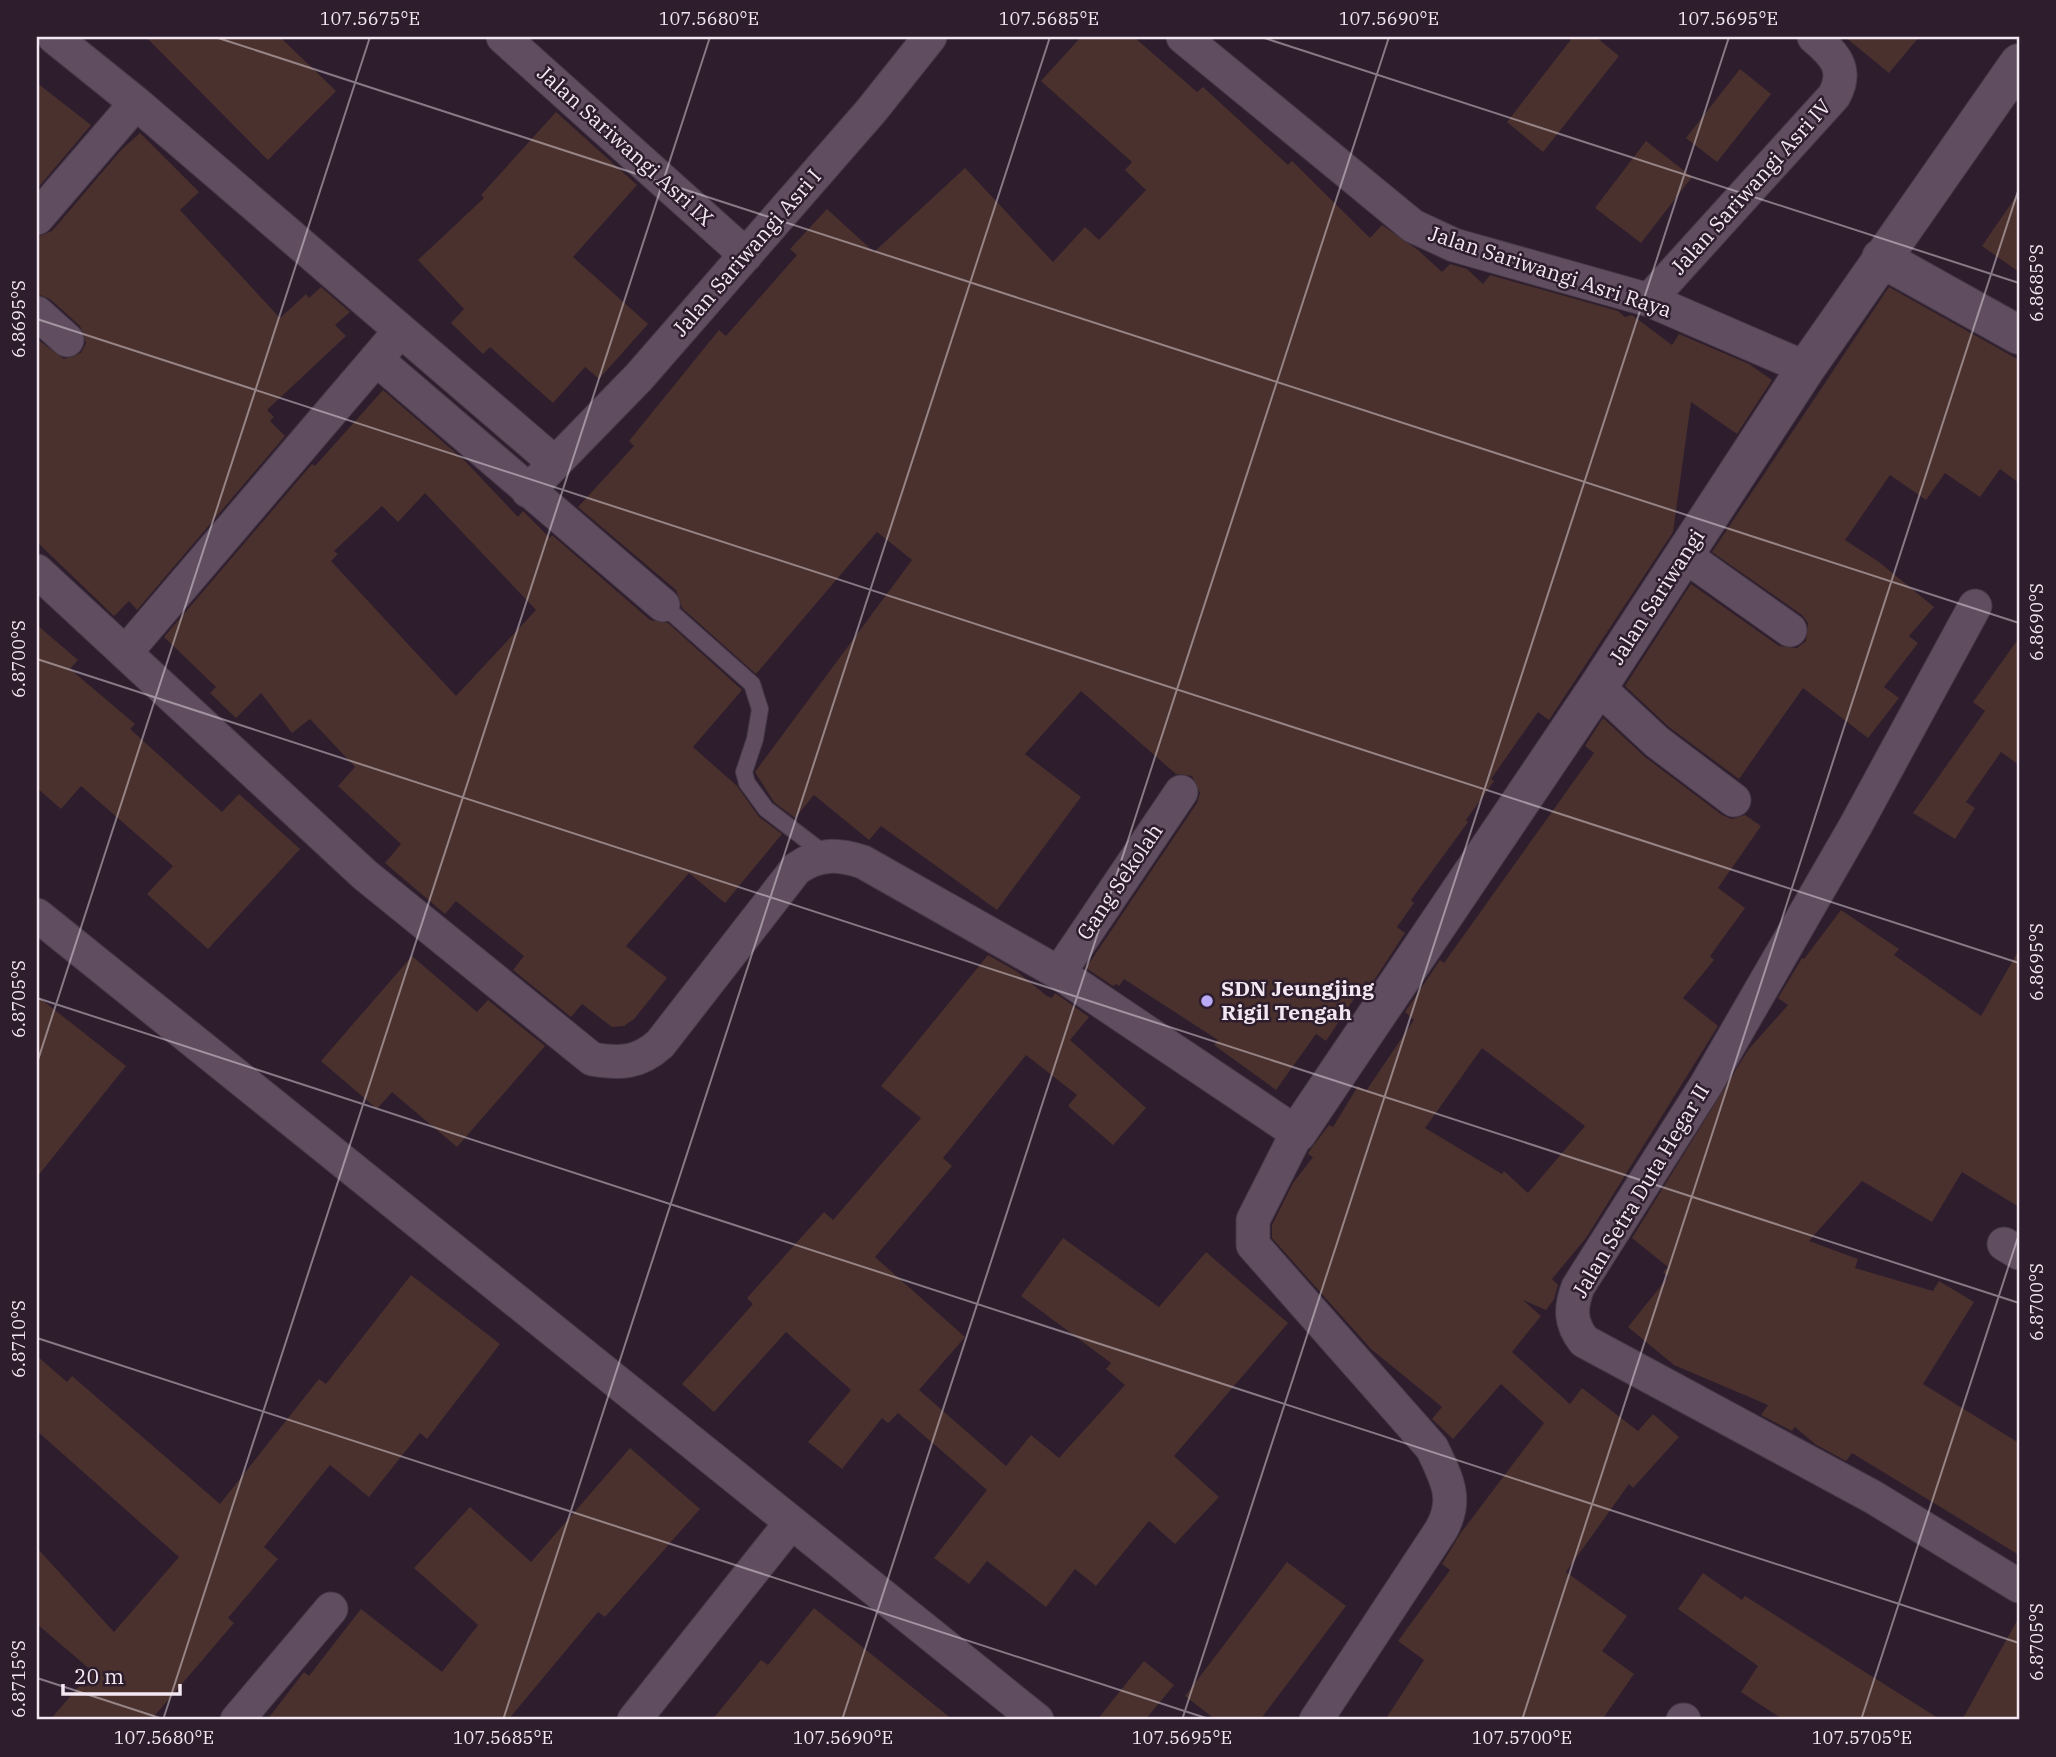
<svg xmlns="http://www.w3.org/2000/svg" width="2056" height="1757" font-family="'IBM Plex Serif',serif">
<style>
.building{fill:#4a312e;fill-rule:evenodd}
.lines{fill:none;stroke-linecap:round;stroke-linejoin:round}
.service-casing{stroke:#463846;stroke-width:18}
.minor-casing{stroke:#463846;stroke-width:35}
.tertiary-casing{stroke:#463846;stroke-width:40}
.service{stroke:#604e60;stroke-width:16}
.minor{stroke:#604e60;stroke-width:33}
.tertiary{stroke:#604e60;stroke-width:38}
.ticks{fill:none;stroke:#f3e8f2;stroke-width:2;stroke-opacity:0.45}
.poi-dot{fill:#bbaaf6;stroke:#2d1d2d;stroke-width:2.5}
.labels{text-anchor:middle;stroke-width:5;stroke-linejoin:round;paint-order:stroke}
.street-label{font-size:21px;fill:#f3e8f2;stroke:#2d1d2d}
.poi-label{font-size:21px;font-weight:bold;fill:#f3e8f2;stroke:#2d1d2d;text-anchor:start}
.neatline{fill:none;stroke:#f3e8f2;stroke-width:2.5}
.ticks-label{font-size:18px;text-anchor:middle;fill:#f3e8f2}
</style>
<rect width="100%" height="100%" fill="#2d1d2d"/>
<path class="building" d="M 146,37 L 280,37 L 336,91 L 268,160 Z
M 1081,37 L 1134,37 L 1197,92 L 1203,87 L 1288,165 L 1292,161 L 1370,238 L 1382,225 L 1418,250 L 1442,272 L 1450,264 L 1467,269 L 1483,284 L 1490,275 L 1618,311 L 1625,317 L 1632,315 L 1672,345 L 1679,334 L 1749,364 L 1772,380 L 1737,434 L 1691,402 L 1673,532 L 1549,720 L 1538,712 L 1491,779 L 1494,781 L 1466,820 L 1468,822 L 1411,900 L 1414,903 L 1397,927 L 1405,933 L 1371,985 L 1366,981 L 1326,1041 L 1316,1034 L 1276,1090 L 1214,1045 L 1218,1040 L 1124,979 L 1119,986 L 1116,984 L 1113,986 L 1086,968 L 1197,803 L 1200,793 L 1192,776 L 1176,774 L 1081,691 L 1025,754 L 1081,797 L 997,910 L 881,826 L 869,840 L 814,795 L 795,818 L 774,802 L 755,772 L 912,560 L 877,532 L 756,674 L 682,608 L 676,590 L 578,507 L 634,446 L 629,441 L 719,330 L 726,336 L 797,255 L 790,249 L 827,209 L 874,252 L 965,168 L 1053,262 L 1085,227 L 1099,240 L 1146,190 L 1125,170 L 1132,162 L 1041,81 Z
M 1573,37 L 1596,37 L 1619,56 L 1543,152 L 1507,122 Z
M 1845,37 L 1919,37 L 1889,73 Z
M 1740,69 L 1771,94 L 1717,162 L 1686,138 Z
M 37,83 L 91,125 L 37,189 Z
M 556,112 L 637,185 L 573,257 L 648,324 L 599,379 L 585,367 L 553,403 L 490,347 L 483,354 L 451,323 L 464,309 L 418,260 L 484,198 L 481,195 Z
M 140,133 L 199,192 L 180,210 L 280,318 L 306,294 L 309,298 L 321,287 L 350,312 L 335,325 L 346,336 L 267,410 L 274,417 L 270,421 L 285,436 L 137,610 L 129,601 L 114,616 L 37,542 L 37,339 L 64,359 L 81,353 L 86,343 L 80,326 L 50,299 L 37,294 L 37,237 L 52,231 L 122,149 Z
M 1646,141 L 1692,177 L 1641,243 L 1595,208 Z
M 2019,192 L 2019,272 L 1982,246 Z
M 1889,287 L 2019,360 L 2019,483 L 2000,469 L 1980,497 L 1945,473 L 1926,500 L 1890,475 L 1845,540 L 1879,562 L 1934,607 L 1909,636 L 1918,643 L 1884,687 L 1899,698 L 1868,738 L 1803,688 L 1739,779 L 1669,727 L 1625,686 L 1691,584 L 1779,646 L 1797,648 L 1806,641 L 1808,623 L 1802,615 L 1712,552 Z
M 383,390 L 465,461 L 518,517 L 523,511 L 550,538 L 552,535 L 650,620 L 668,623 L 742,690 L 693,747 L 737,786 L 759,817 L 782,834 L 725,903 L 689,873 L 626,946 L 667,978 L 634,1019 L 624,1026 L 612,1027 L 582,1004 L 571,1017 L 513,970 L 524,956 L 456,901 L 445,914 L 385,863 L 401,844 L 338,786 L 355,767 L 310,719 L 292,733 L 261,693 L 236,718 L 210,693 L 216,687 L 164,637 L 312,464 L 315,466 ZM 425,493 L 536,610 L 456,696 L 331,561 L 338,554 L 334,551 L 382,506 L 398,522 Z
M 37,625 L 78,660 L 70,669 L 135,724 L 130,729 L 222,812 L 239,794 L 300,849 L 208,949 L 147,894 L 173,866 L 81,786 L 61,809 L 37,788 Z
M 2019,638 L 2019,765 L 2001,752 L 1966,802 L 1975,808 L 1955,839 L 1913,813 L 1985,711 L 1973,702 Z
M 1603,718 L 1645,757 L 1722,815 L 1732,819 L 1745,815 L 1761,826 L 1718,888 L 1745,908 L 1710,956 L 1714,960 L 1683,998 L 1718,1026 L 1586,1238 L 1552,1279 L 1558,1285 L 1554,1299 L 1546,1310 L 1523,1300 L 1541,1316 L 1512,1352 L 1570,1404 L 1582,1388 L 1638,1431 L 1653,1414 L 1679,1437 L 1633,1488 L 1629,1484 L 1566,1572 L 1627,1616 L 1602,1651 L 1634,1674 L 1602,1720 L 1385,1720 L 1424,1660 L 1398,1641 L 1450,1570 L 1442,1564 L 1460,1534 L 1544,1423 L 1501,1384 L 1453,1439 L 1432,1419 L 1442,1407 L 1371,1349 L 1272,1238 L 1272,1225 L 1293,1183 L 1313,1157 L 1308,1154 L 1310,1150 L 1329,1125 L 1333,1127 L 1358,1086 L 1366,1091 L 1414,1020 L 1405,1012 L 1440,960 L 1444,963 L 1594,753 L 1585,746 ZM 1482,1048 L 1585,1126 L 1528,1193 L 1504,1171 L 1502,1174 L 1425,1128 Z
M 1841,910 L 1899,949 L 1894,955 L 1981,1016 L 2019,950 L 2019,1207 L 1962,1172 L 1932,1222 L 1862,1181 L 1809,1241 L 1858,1259 L 1855,1268 L 1933,1291 L 1939,1281 L 1974,1302 L 1923,1384 L 2019,1443 L 2019,1555 L 1852,1453 L 1846,1461 L 1815,1444 L 1795,1427 L 1792,1431 L 1761,1415 L 1768,1405 L 1674,1365 L 1628,1327 L 1668,1277 L 1663,1272 L 1668,1267 L 1632,1238 L 1748,1050 L 1788,1005 L 1778,998 L 1802,958 L 1804,959 Z
M 988,955 L 1016,971 L 1047,996 L 1052,998 L 1055,993 L 1089,1017 L 1070,1040 L 1146,1108 L 1113,1145 L 1068,1106 L 1077,1095 L 1026,1055 L 943,1158 L 952,1166 L 875,1257 L 965,1337 L 919,1390 L 1006,1466 L 1031,1435 L 1059,1458 L 1125,1385 L 1106,1369 L 1111,1363 L 1021,1296 L 1063,1238 L 1159,1307 L 1206,1252 L 1288,1323 L 1174,1456 L 1219,1497 L 1175,1544 L 1149,1521 L 1096,1586 L 1075,1569 L 1046,1607 L 987,1561 L 969,1584 L 934,1558 L 987,1490 L 898,1413 L 888,1423 L 882,1418 L 842,1469 L 808,1442 L 851,1390 L 786,1332 L 714,1412 L 682,1384 L 753,1304 L 747,1298 L 824,1212 L 833,1220 L 921,1118 L 881,1086 Z
M 412,956 L 477,1012 L 488,1000 L 545,1046 L 457,1147 L 392,1092 L 377,1109 L 321,1061 Z
M 37,996 L 126,1066 L 37,1177 Z
M 411,1275 L 500,1344 L 427,1439 L 420,1433 L 369,1497 L 330,1465 L 264,1547 L 278,1559 L 228,1618 L 234,1623 L 151,1720 L 50,1720 L 92,1671 L 37,1624 L 37,1548 L 114,1632 L 179,1557 L 37,1431 L 37,1356 L 67,1382 L 72,1376 L 220,1504 L 319,1379 L 326,1384 Z
M 630,1448 L 700,1509 L 605,1617 L 598,1612 L 508,1720 L 267,1720 L 304,1672 L 309,1676 L 361,1609 L 442,1672 L 478,1625 L 414,1568 L 470,1507 L 531,1562 Z
M 1287,1562 L 1346,1606 L 1260,1720 L 1216,1720 L 1185,1696 Z
M 1703,1573 L 1742,1600 L 1745,1596 L 1941,1720 L 1784,1720 L 1741,1692 L 1758,1666 L 1678,1609 Z
M 814,1608 L 953,1720 L 712,1720 L 761,1660 L 768,1665 Z
M 2019,1617 L 2019,1720 L 1962,1720 Z
M 1144,1661 L 1174,1685 L 1145,1720 L 1097,1720 Z"/>
<g class="lines">
<g class="service-casing">
<path id="service" d="M 663,605 L 752,684 L 760,709 L 755,739 L 744,772 L 747,783 L 766,809 L 826,855"/>
</g>
<g class="minor-casing">
<path id="minor" d="M 54,37 L 136,103 L 555,463
M 503,37 L 746,255
M 1183,37 L 1413,226 L 1454,245 L 1649,300 L 1806,368
M 37,218 L 136,103
M 1649,300 L 1834,96 C 1849,69 1834,54 1814,37
M 37,313 L 67,340
M 376,359 L 663,605
M 528,491 L 639,377 L 871,111 L 930,37
M 1684,555 L 1790,630
M 37,571 L 365,875 L 592,1059 C 620,1064 639,1063 660,1044 L 796,869 C 818,853 838,854 863,862 L 1059,973 L 1297,1133 L 1253,1220 L 1253,1245 L 1432,1448 C 1446,1478 1459,1499 1441,1530 L 1316,1720
M 1975,606 L 1856,825 L 1706,1085 L 1578,1287 C 1570,1308 1570,1323 1584,1341 L 1873,1497 L 2019,1586
M 126,652 L 400,331
M 1598,687 L 1657,742 L 1734,800
M 37,915 L 1037,1720
M 1059,973 L 1181,792
M 2004,1244 L 2019,1253
M 237,1720 L 331,1609
M 634,1720 L 790,1524
M 1683,1720 L 1684,1720"/>
</g>
<g class="tertiary-casing">
<path id="tertiary" d="M 1881,258 L 2019,335
M 1297,1133 L 1598,687 L 1806,368 L 2019,63"/>
</g>
<use href="#service" class="service"/>
<use href="#minor" class="minor"/>
<use href="#tertiary" class="tertiary"/>
</g>
<path class="ticks" d="M 215,37 L 2019,623M 1261,37 L 2019,283M 37,319 L 2019,963M 37,659 L 2019,1303M 37,998 L 2019,1643M 37,1063 L 370,37M 37,1338 L 1212,1720M 37,1678 L 166,1720M 163,1720 L 710,37M 503,1720 L 1050,37M 842,1720 L 1389,37M 1182,1720 L 1729,37M 1522,1720 L 2019,188M 1861,1720 L 2019,1234"/>
<circle class="poi-dot" cx="1207" cy="1001" r="7"/>
<g class="labels">
<g class="street-label">
<text transform="translate(625 146) rotate(42)" y="7">Jalan Sariwangi Asri IX</text>
<text transform="translate(1751 187) rotate(-48)" y="7">Jalan Sariwangi Asri IV</text>
<text transform="translate(747 253) rotate(-49)" y="7">Jalan Sariwangi Asri I</text>
<text transform="translate(1550 272) rotate(18)" y="7">Jalan Sariwangi Asri Raya</text>
<text transform="translate(1657 597) rotate(-57)" y="7">Jalan Sariwangi</text>
<text transform="translate(1120 882) rotate(-56)" y="7">Gang Sekolah</text>
<text transform="translate(1641 1191) rotate(-59)" y="7">Jalan Setra Duta Hegar II</text>
</g>
<g class="poi-label">
<text x="1221" y="996">SDN Jeungjing<tspan x="1221" dy="24">Rigil Tengah</tspan></text>
</g>
</g>
<rect width="2056" height="1757" fill="none" stroke="#2d1d2d" stroke-width="77"/>
<path d="M63 1684v10h117v-10" fill="none" stroke="#f3e8f2" stroke-width="3.5"/>
<text x="74" y="1684" font-size="21" fill="#f3e8f2" stroke="#2d1d2d" stroke-width="5" paint-order="stroke">20 m</text>
<rect x="38" y="38" width="1980" height="1680" class="neatline"/>
<g class="ticks-label">
<text x="370" y="25">107.5675°E</text>
<text x="709" y="25">107.5680°E</text>
<text x="1049" y="25">107.5685°E</text>
<text x="1389" y="25">107.5690°E</text>
<text x="1728" y="25">107.5695°E</text>
<text transform="translate(2037 283) rotate(-90)" y="6">6.8685°S</text>
<text transform="translate(19 319) rotate(-90)" y="6">6.8695°S</text>
<text transform="translate(2037 622) rotate(-90)" y="6">6.8690°S</text>
<text transform="translate(19 659) rotate(-90)" y="6">6.8700°S</text>
<text transform="translate(2037 962) rotate(-90)" y="6">6.8695°S</text>
<text transform="translate(19 999) rotate(-90)" y="6">6.8705°S</text>
<text transform="translate(2037 1302) rotate(-90)" y="6">6.8700°S</text>
<text transform="translate(19 1339) rotate(-90)" y="6">6.8710°S</text>
<text transform="translate(2037 1642) rotate(-90)" y="6">6.8705°S</text>
<text transform="translate(19 1679) rotate(-90)" y="6">6.8715°S</text>
<text x="164" y="1744">107.5680°E</text>
<text x="503" y="1744">107.5685°E</text>
<text x="843" y="1744">107.5690°E</text>
<text x="1182" y="1744">107.5695°E</text>
<text x="1522" y="1744">107.5700°E</text>
<text x="1862" y="1744">107.5705°E</text>
</g>
</svg>
